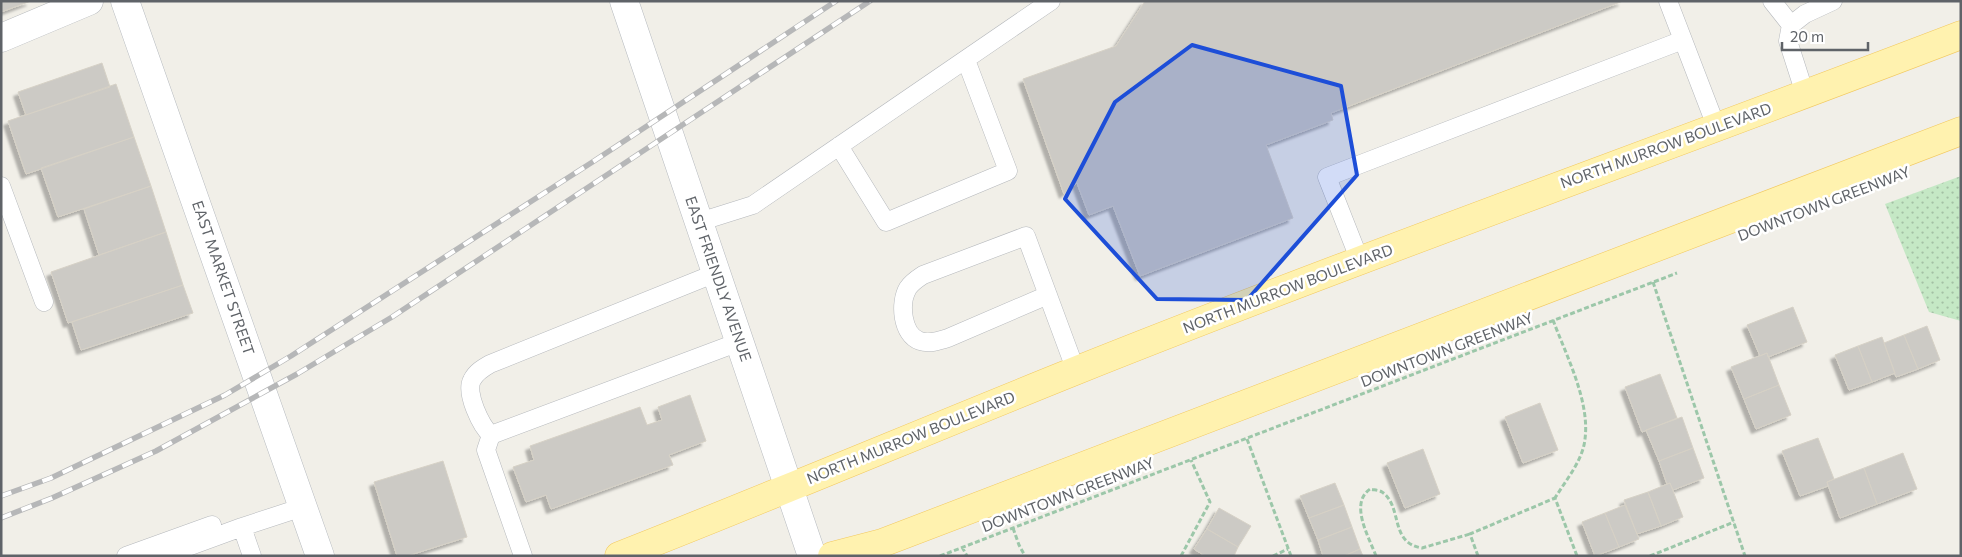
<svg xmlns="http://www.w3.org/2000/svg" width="1962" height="557" font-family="Commissioner,sans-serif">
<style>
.green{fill:url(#green-dots)}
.building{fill:#cccac5;stroke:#d6d1c6;filter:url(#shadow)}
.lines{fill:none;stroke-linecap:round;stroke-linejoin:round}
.service-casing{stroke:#b5b8bc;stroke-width:19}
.minor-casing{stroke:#b5b8bc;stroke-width:29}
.secondary-casing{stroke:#b6babf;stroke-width:29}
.primary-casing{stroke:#f2c960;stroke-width:29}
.path{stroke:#9cc7a9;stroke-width:3;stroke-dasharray:5 2.5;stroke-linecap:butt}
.service{stroke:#fff;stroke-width:18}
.minor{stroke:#fff;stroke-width:28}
.secondary{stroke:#fff;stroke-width:28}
.primary{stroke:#fff2af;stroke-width:28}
.rail-casing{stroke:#b6b7b8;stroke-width:5.5}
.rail{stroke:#fff;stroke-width:4;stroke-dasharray:11;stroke-linecap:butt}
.marked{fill:#1d4ed8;fill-opacity:0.2;stroke:#1d4ed8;stroke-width:4;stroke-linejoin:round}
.labels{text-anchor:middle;stroke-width:5;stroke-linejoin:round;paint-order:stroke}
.street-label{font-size:15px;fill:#5f6368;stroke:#fff}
</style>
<defs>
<pattern id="green-dots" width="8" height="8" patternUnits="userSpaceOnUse" patternTransform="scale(1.25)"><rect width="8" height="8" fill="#c5e8c5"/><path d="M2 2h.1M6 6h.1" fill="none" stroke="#a3c0a4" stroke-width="1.8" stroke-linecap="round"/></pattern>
<filter id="shadow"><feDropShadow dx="-4.5" dy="4.5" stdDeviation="1" flood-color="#0004"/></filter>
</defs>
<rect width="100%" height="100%" fill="#f1efe8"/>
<path class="green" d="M 1961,176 L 1961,321 L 1929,312 L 1885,204 Z"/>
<path class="building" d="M 1,1 L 31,1 L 1,12 Z
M 1145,1 L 1623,1 L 1331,113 L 1333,120 L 1266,145 L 1293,218 L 1140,276 L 1113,206 L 1089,215 L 1077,183 L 1064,194 L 1023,79 L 1116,46 Z
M 102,63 L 110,87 L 26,115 L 18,92 Z
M 116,84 L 134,137 L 26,174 L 8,121 Z
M 134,137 L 151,186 L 58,217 L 41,168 Z
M 151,186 L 166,232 L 99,255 L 84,209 Z
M 166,232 L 183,285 L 68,323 L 51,272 Z
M 183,285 L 193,313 L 81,350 L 72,322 Z
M 1793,307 L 1807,342 L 1768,357 L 1767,353 L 1760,356 L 1747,325 Z
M 1927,326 L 1940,360 L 1918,369 L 1904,335 Z
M 1904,335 L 1918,369 L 1896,377 L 1884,343 Z
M 1882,337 L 1895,373 L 1872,382 L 1858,346 Z
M 1858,346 L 1872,382 L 1849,390 L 1835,355 Z
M 1767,353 L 1779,385 L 1744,399 L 1731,367 Z
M 1660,374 L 1677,418 L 1642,432 L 1625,387 Z
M 1779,385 L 1791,415 L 1756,429 L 1744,399 Z
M 690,395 L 706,441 L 669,455 L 673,465 L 551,509 L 546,495 L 526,502 L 513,467 L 534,460 L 530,446 L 640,407 L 647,425 L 662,420 L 658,407 Z
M 1540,403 L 1558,450 L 1523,463 L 1505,417 Z
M 1682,417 L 1693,448 L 1659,461 L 1646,430 Z
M 1818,438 L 1834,479 L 1827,482 L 1828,486 L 1800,496 L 1782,451 Z
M 1693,448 L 1704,478 L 1673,490 L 1670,483 L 1667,484 L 1659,461 Z
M 1423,449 L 1440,494 L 1405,508 L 1387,463 Z
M 1903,453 L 1917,489 L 1877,504 L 1864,468 Z
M 443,461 L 467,537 L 407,556 L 397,556 L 374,482 Z
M 1864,468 L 1877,504 L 1840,518 L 1827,482 Z
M 1335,483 L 1344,505 L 1309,518 L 1300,496 Z
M 1670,483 L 1683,517 L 1661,526 L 1648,492 Z
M 1648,492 L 1661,526 L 1637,534 L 1624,500 Z
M 1344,505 L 1352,527 L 1318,540 L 1309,518 Z
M 1625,505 L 1639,539 L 1619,547 L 1605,513 Z
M 1219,508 L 1251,526 L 1238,547 L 1207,529 Z
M 1605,513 L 1619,547 L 1595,556 L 1582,522 Z
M 1352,527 L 1360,549 L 1344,556 L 1323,556 L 1318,540 Z
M 1207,529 L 1238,547 L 1234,556 L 1205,556 L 1194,549 Z
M 1360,549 L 1363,556 L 1344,556 Z"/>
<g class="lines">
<g class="service-casing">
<path id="service" d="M 1668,1 L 1716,126
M 1772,1 L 1791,25
M 1805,94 L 1788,41 L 1791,25 L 1805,14 L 1833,1
M 839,146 L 886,222 L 1008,171 L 966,60
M 1,186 L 44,302
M 699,222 L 753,205 L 1051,1
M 1360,261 L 1327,177 L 1683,40
M 716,273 L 490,364 C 483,368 476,372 472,380 C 465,393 481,426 491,435 L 739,342
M 1048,295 L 948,338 C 939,341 929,344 920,341 C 902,335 899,303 908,288 C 912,282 917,279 923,275 L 1026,236 L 1076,371
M 491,435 L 486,450 L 523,556
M 242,527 L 252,556
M 126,556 L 212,525
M 163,556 L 242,527 L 303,507"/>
</g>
<g class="minor-casing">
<path id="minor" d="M 1,38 L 89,1"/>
</g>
<g class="secondary-casing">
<path id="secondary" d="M 125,1 L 320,556
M 624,1 L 812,556"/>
</g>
<g class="primary-casing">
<path id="primary" d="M 619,556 C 772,496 923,432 1075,371 C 1368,254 1666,148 1961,35
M 832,556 L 882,543 L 1961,131"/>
</g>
<path class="path" d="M 1653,282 L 1745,556
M 1553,320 C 1566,355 1590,401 1585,439 C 1583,460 1566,480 1555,498
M 1247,439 L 1291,556
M 1013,528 L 1019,545 L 1025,556
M 962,547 L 967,556
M 940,556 L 1677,273
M 1181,556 L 1210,502 L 1191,460
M 1273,556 L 1288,549
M 1376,556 C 1369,537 1349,504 1370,489 C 1373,490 1379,490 1382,492 C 1403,506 1389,543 1422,548 L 1470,534
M 1478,556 L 1470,534 L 1555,498 L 1577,556
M 1650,556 L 1734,522"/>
<use href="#service" class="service"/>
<use href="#minor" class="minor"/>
<use href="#secondary" class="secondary"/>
<use href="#primary" class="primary"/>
<g class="rail-casing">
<path id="rail" d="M 1,496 L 51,478 L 225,395 L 291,356 L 594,161 L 836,1
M 1,518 L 52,498 L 156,451 L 297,374 L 392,317 L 870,1"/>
</g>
<use href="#rail" class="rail"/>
</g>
<path class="marked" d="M 1192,45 L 1341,86 L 1357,175 L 1247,300 L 1157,299 L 1065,199 L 1115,102 Z"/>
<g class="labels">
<g class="street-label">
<text transform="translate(1666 146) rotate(-20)" y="5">NORTH MURROW BOULEVARD</text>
<text transform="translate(1824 204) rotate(-21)" y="5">DOWNTOWN GREENWAY</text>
<text transform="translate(223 278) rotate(71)" y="5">EAST MARKET STREET</text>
<text transform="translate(718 279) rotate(71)" y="5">EAST FRIENDLY AVENUE</text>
<text transform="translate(1288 289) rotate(-21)" y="5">NORTH MURROW BOULEVARD</text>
<text transform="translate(1447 350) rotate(-21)" y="5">DOWNTOWN GREENWAY</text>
<text transform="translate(911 438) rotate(-22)" y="5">NORTH MURROW BOULEVARD</text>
<text transform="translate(1068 495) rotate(-21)" y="5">DOWNTOWN GREENWAY</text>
</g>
</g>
<rect width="1962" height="557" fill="none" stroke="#5f6368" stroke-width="5"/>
<path d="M1782 42v8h86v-8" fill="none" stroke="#5f6368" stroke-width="2.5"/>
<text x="1790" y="42" font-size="15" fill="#5f6368" stroke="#ffffff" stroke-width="4" paint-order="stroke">20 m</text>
</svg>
